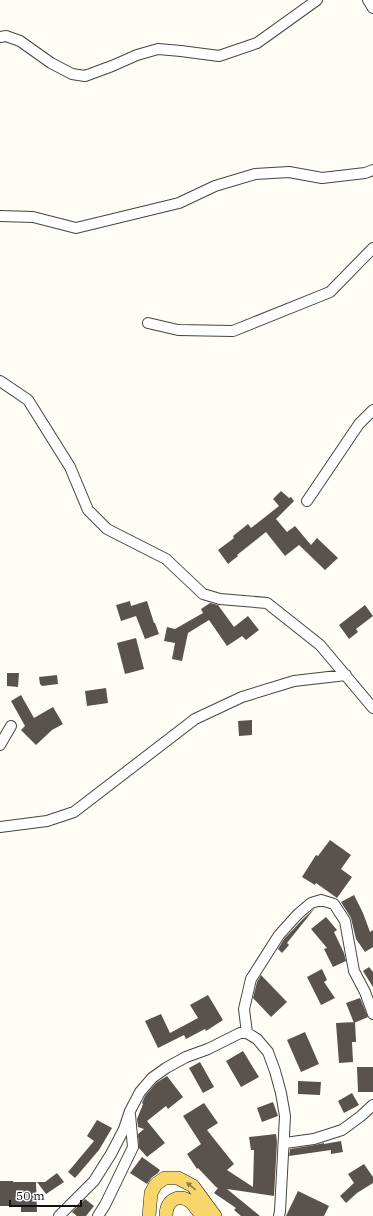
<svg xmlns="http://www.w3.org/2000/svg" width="373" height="1216" font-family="'IBM Plex Serif',serif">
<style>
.building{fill:#5a524d}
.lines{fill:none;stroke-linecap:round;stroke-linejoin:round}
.minor-casing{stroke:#444;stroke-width:12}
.major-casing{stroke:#222;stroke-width:14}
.minor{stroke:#fff;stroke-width:10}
.major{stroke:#f9d66b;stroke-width:13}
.oneway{fill:#917d42}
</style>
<rect width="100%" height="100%" fill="#fffdf5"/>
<path class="building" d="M 281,491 L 289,498 L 291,497 L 294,501 L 276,519 L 287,532 L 295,526 L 311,545 L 317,538 L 338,558 L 325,570 L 299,545 L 285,556 L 266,532 L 237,555 L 238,556 L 228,564 L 218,550 L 234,538 L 233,536 L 248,524 L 251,528 L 279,506 L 273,499 Z
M 130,601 L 131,606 L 147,601 L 154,623 L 155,623 L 159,634 L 145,639 L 136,616 L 121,621 L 116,605 Z
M 210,603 L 218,605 L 234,627 L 248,616 L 259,630 L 246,640 L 242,636 L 227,646 L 209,620 L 188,633 L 182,661 L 172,659 L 175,643 L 164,641 L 167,627 L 175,629 L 203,613 L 201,609 Z
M 365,605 L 373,616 L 356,629 L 358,632 L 349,639 L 339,625 Z
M 136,638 L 144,669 L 125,674 L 117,643 Z
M 7,673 L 19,673 L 18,687 L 7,686 Z
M 57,675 L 58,684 L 42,686 L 40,684 L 39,677 Z
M 106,688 L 108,703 L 87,706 L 85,691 Z
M 21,695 L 34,718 L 53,707 L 63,724 L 52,730 L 36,745 L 21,730 L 25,726 L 11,701 Z
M 252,720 L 252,735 L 239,736 L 238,721 Z
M 330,840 L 351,855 L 341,869 L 352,877 L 337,898 L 316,883 L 315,885 L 302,877 L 316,855 L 318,856 Z
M 354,895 L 363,913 L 370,932 L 373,930 L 373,947 L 365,952 L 356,939 L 351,918 L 341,902 Z
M 315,908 L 287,943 L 289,945 L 282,953 L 278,949 L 284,939 L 303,919 Z
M 326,917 L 337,930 L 334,932 L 344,953 L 346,961 L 333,967 L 324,949 L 327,948 L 311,929 Z
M 369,967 L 373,972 L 373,987 L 363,971 Z
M 322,969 L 327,980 L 324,982 L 335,998 L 321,1005 L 307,977 Z
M 261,975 L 287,1002 L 271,1017 L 253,998 L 257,982 Z
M 208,995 L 223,1020 L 206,1031 L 205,1029 L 186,1039 L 184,1035 L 158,1048 L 145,1021 L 161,1014 L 170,1033 L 198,1018 L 190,1005 Z
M 360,998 L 368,1017 L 354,1023 L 346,1003 Z
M 355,1022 L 356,1042 L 352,1042 L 353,1062 L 339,1063 L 336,1023 Z
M 305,1032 L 319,1064 L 301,1072 L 287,1040 Z
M 243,1051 L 259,1077 L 241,1087 L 226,1061 Z
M 200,1062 L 214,1087 L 203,1093 L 189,1068 Z
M 357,1067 L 373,1067 L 373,1092 L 358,1092 Z
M 167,1076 L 183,1097 L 168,1109 L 166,1106 L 147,1121 L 165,1143 L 147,1157 L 139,1148 L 138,1134 L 144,1129 L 138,1127 L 137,1119 L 143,1104 L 142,1103 L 145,1096 L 156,1083 Z
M 298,1081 L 321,1082 L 320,1095 L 298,1094 Z
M 352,1093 L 359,1105 L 344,1113 L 338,1101 Z
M 273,1102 L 278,1116 L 262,1122 L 257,1108 Z
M 204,1103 L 218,1123 L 207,1130 L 234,1164 L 227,1170 L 253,1187 L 254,1150 L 251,1150 L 249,1137 L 276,1134 L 277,1142 L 274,1196 L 227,1189 L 260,1216 L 241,1216 L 234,1210 L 236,1208 L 214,1193 L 218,1188 L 216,1187 L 198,1168 L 197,1169 L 187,1154 L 201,1144 L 183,1116 Z
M 97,1120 L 112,1128 L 99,1150 L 75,1178 L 68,1172 L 94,1141 L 87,1136 Z
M 341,1141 L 343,1152 L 331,1154 L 331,1150 L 289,1156 L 290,1149 L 315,1145 L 324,1143 L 324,1144 Z
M 142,1157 L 160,1170 L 158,1173 L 151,1178 L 147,1184 L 130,1173 Z
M 364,1164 L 373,1177 L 373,1183 L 357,1193 L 346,1203 L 340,1196 L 354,1183 L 348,1174 Z
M 57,1173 L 64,1182 L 46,1194 L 37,1182 L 45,1182 Z
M 0,1181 L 13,1181 L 13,1182 L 36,1182 L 37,1212 L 21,1212 L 21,1206 L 0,1206 Z
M 298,1191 L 329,1206 L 324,1216 L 286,1216 Z
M 85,1199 L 94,1206 L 86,1216 L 77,1216 L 72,1212 Z"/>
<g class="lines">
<g class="minor-casing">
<path id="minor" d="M 368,0 L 373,8
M 0,37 L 6,36 L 20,41 L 51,63 L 72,74 L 85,76 L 112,66 L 137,55 L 158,49 L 181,51 L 219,56 L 257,43 L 317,0
M 0,216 L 33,217 L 76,228 L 179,203 L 215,186 L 255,174 L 289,172 L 322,178 L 365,173 L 373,170
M 148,323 L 178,330 L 233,331 L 330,292 L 373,248
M 0,381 L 28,400 L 70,467 L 88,510 L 107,529 L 166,559 L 203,594 L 220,599 L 267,603 L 320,645 L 373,708
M 307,501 L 359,424 L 373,410
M 0,745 L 11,726
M 0,827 L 47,821 L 74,812 L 195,719 L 242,697 L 294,681 L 346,675
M 247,1033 L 244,1009 L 251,979 L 279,935 L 298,914 L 311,903 L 321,900 L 334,904 L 345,921 L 354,971 L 365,992 L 373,1014
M 285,1143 L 314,1139 L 342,1130 L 361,1116 L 373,1105
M 59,1216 L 94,1181 L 111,1154 L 124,1129 L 130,1111 L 140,1092 L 152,1078 L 166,1068 L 186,1057 L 208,1049 L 240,1033 L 247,1033 L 257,1039 L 268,1052 L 275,1071 L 281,1093 L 285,1116 L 280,1211 L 279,1216
M 98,1216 L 105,1205 L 133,1147 L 130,1115"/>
</g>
<g class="major-casing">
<path id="major" d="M 149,1216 L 151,1193 L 156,1184 L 165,1178 L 178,1178 L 193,1186 L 215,1216
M 166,1216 C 166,1200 179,1192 192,1203 C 195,1207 199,1212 202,1216"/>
</g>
<use href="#minor" class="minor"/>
<use href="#major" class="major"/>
</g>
<defs><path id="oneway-solid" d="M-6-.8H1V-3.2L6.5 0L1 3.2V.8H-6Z"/></defs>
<use class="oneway" href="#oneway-solid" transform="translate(191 1186) rotate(-141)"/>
<path d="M10 1200v6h71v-6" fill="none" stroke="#111111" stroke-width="2"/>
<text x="16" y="1200" font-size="12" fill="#111111" stroke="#ffffff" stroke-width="3" paint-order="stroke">50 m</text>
</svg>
